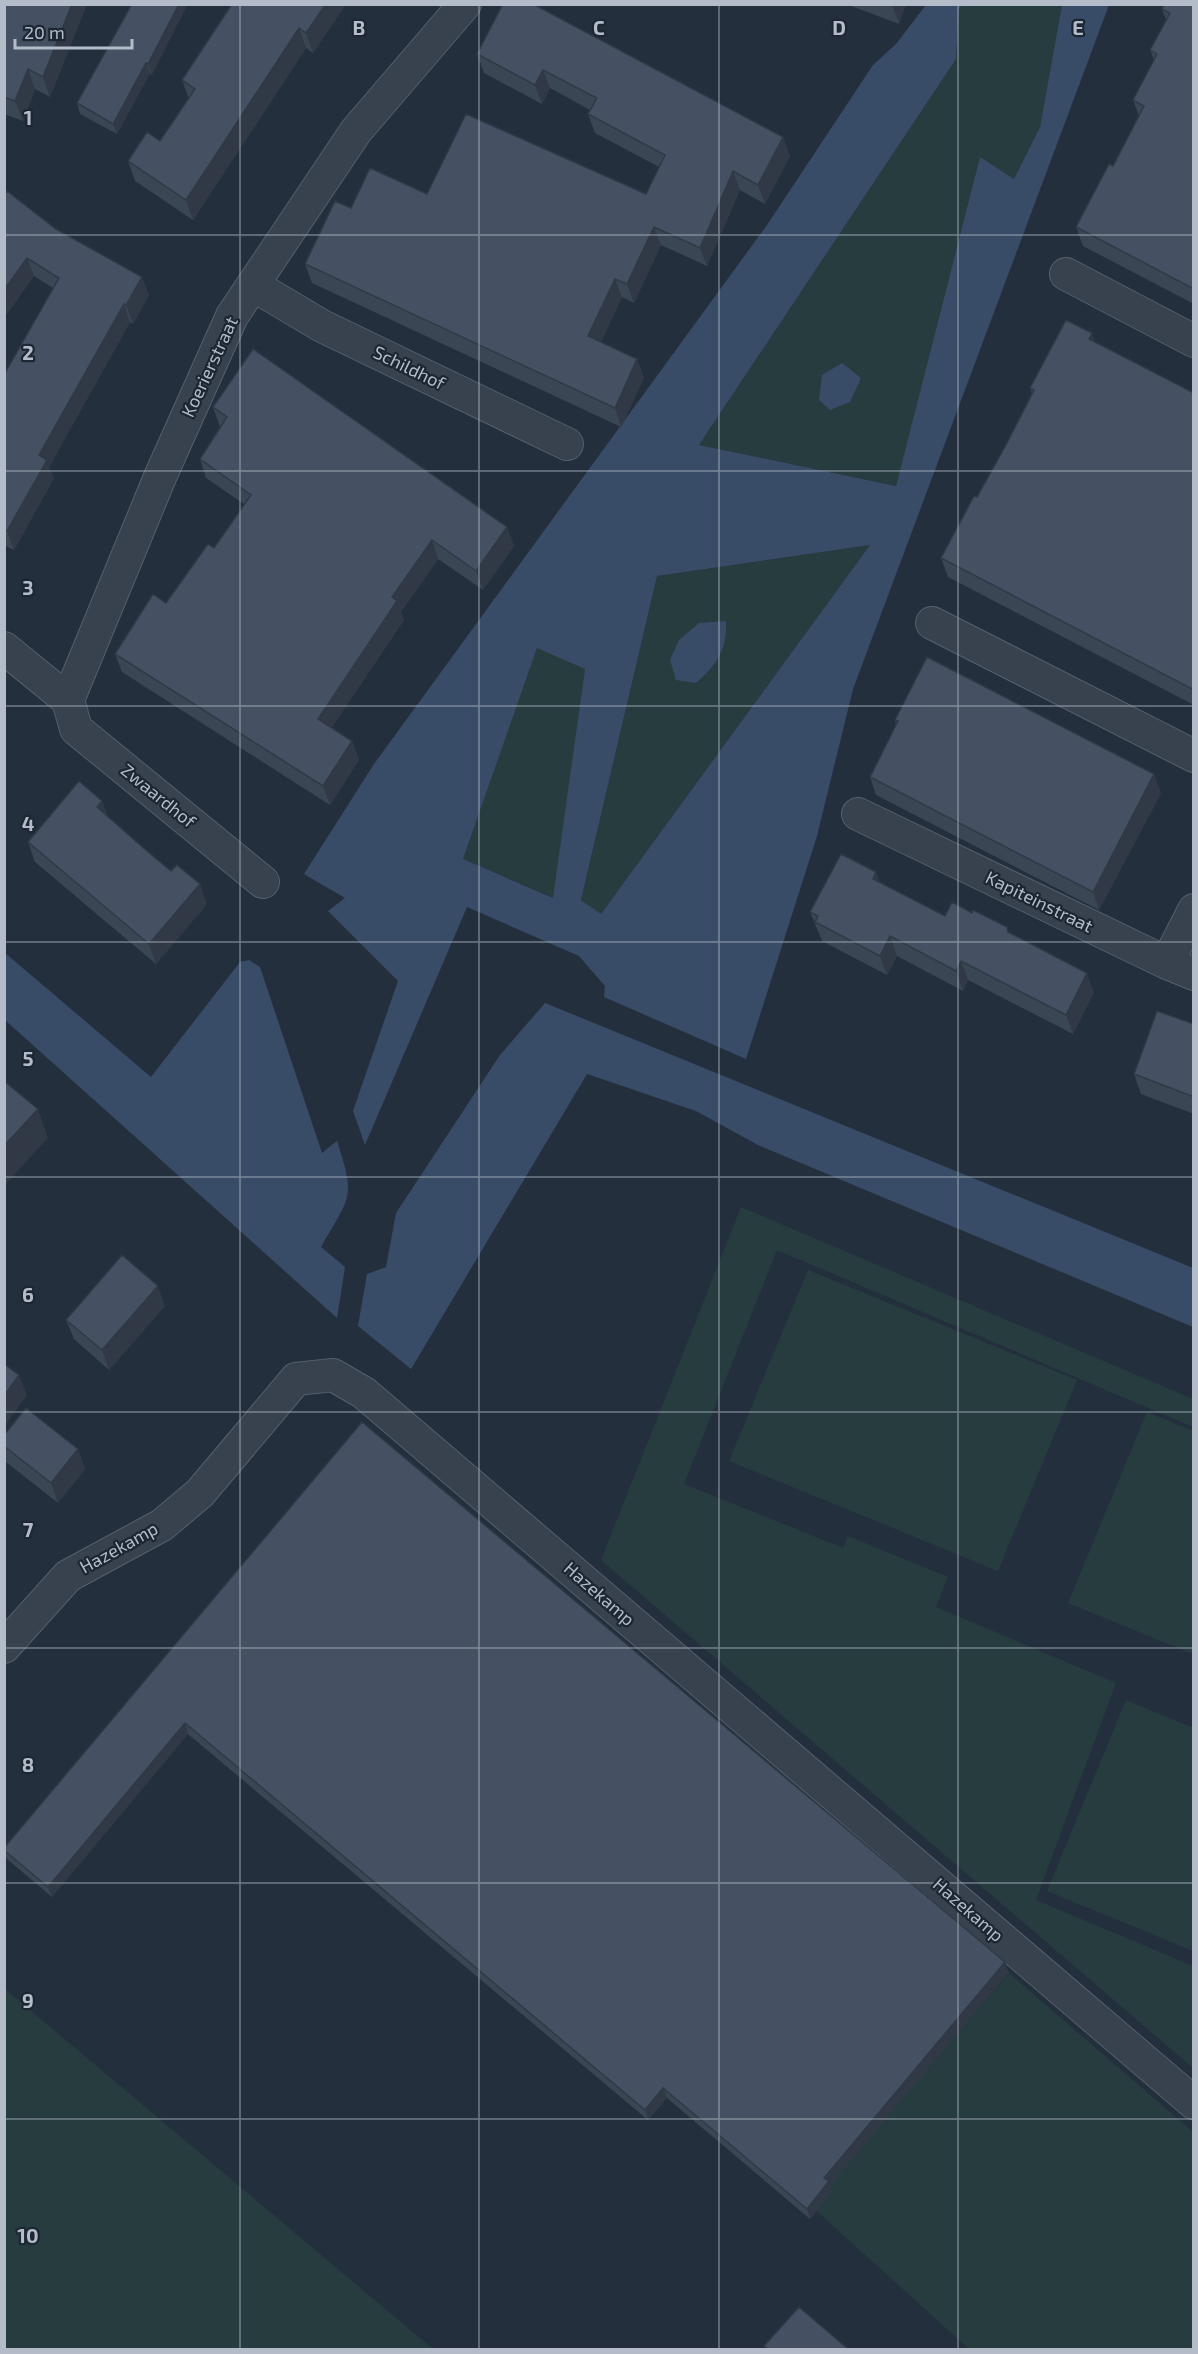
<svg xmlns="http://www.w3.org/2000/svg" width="1198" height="2354" font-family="'Exo 2',sans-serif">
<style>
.green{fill:#263c3f}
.water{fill:#394c67;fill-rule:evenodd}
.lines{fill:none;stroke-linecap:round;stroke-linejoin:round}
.minor-casing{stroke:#565f6c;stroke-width:34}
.minor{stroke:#38414e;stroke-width:32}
.wall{fill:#3b4654}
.shaded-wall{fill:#303945}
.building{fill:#455162;stroke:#303945;stroke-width:1.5}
.grid{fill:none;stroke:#b4bcc9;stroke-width:1.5;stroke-opacity:0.55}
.labels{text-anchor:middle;stroke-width:4.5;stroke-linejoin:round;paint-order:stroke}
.street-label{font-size:18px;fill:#b4bcc9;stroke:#1d2633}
.grid-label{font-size:20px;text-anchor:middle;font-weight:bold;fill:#b4bcc9;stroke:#1d2633;stroke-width:4.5;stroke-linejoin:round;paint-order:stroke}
</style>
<rect width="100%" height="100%" fill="#242f3e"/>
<path class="green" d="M 962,5 L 1062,5 L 1040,127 L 1014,179 L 980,157 L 896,486 L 699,445 L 956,59 L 959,9 Z
M 870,545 L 601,914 L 581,900 L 657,576 Z
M 537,647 L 585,669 L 554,898 L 463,859 Z
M 741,1207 L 1193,1399 L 1193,1427 L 777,1250 L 684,1484 L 843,1548 L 848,1536 L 948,1577 L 936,1607 L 1116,1683 L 1036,1900 L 1193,1966 L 1194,2028 L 1191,2030 L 1193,2032 L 1193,2068 L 601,1560 Z
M 808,1270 L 1077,1380 L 998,1571 L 729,1461 Z
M 1147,1412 L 1193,1431 L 1193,1654 L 1068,1603 Z
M 1126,1700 L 1193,1728 L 1193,1951 L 1047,1891 Z
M 1009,1973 L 1193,2132 L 1193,2349 L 969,2349 L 810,2205 Z
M 4,1989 L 5,1989 L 433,2349 L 5,2349 Z"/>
<path class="water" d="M 926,5 L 962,5 L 959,9 L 956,59 L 699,445 L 896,486 L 980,157 L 1014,179 L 1040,127 L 1062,5 L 1109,5 L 853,689 L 817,836 L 746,1059 L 604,997 L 605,986 L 579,956 L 467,907 L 365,1145 L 353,1111 L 398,981 L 328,911 L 345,898 L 304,874 L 374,764 L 767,225 L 873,65 L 896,44 ZM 870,545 L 601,914 L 581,900 L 657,576 ZM 537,648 L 585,669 L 553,898 L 463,859 Z
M 842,363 L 861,378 L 850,402 L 830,410 L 819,400 L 822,375 Z
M 726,621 C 727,650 717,665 696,683 L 676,680 L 670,660 L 679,640 L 699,623 Z
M 5,953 L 151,1077 L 240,962 L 249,960 L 260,967 L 322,1153 L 337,1141 C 356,1199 350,1196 321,1247 L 345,1267 L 337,1318 L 5,1020 Z
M 545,1003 L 1193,1268 L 1193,1327 L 758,1145 L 696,1111 L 587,1074 L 411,1369 L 358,1326 L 367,1274 L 386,1267 L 396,1213 L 500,1055 Z"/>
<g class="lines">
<g class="minor-casing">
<path id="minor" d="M 1066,274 L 1194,341
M 253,285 L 322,326 L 567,444
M 932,623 L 1194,756
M 4,648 L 68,700 L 160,477 L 232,316 L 356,131 L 465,4
M 68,700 L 76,729 L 263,882
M 858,814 L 1167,963 L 1194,974
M 1167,963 L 1194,910
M 4,1647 L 68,1576 L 162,1525 L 200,1493 L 296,1379 L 333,1375 L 364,1393 L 1194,2103"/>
</g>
<use href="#minor" class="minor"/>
</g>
<path class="wall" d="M 4,4 L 87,4 L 50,97 L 35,89 L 23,121 L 4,114 Z
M 132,4 L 152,75 L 150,73 L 117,134 L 80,114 L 77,103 Z
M 232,4 L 346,4 L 313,53 L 306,48 L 193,220 L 135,181 L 128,161 L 160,141 L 189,99 L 182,80 Z
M 503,4 L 783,137 L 790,156 L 765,204 L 740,190 L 707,266 L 661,245 L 634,303 L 622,297 L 601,342 L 637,359 L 644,378 L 621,427 L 312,283 L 305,264 L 351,208 L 427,194 L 646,194 L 659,167 L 595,133 L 588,114 L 590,110 L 550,88 L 542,104 L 484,73 L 477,54 Z
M 846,4 L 906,4 L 899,24 Z
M 1194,4 L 1194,304 L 1083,246 L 1076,227 L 1113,166 L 1139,116 L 1133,100 L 1154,60 L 1150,50 L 1166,20 L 1162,9 Z
M 4,195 L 56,229 L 149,295 L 133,324 L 130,322 L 49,467 L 54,478 L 14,550 L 4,545 L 4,375 L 53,288 L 34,276 L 4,318 Z
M 1092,333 L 1094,341 L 1194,393 L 1194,705 L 948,577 L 941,558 L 977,497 L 1007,443 L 1032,393 L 1030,388 Z
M 213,407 L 507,527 L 514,546 L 483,590 L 438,559 L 401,612 L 404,620 L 331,728 L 352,741 L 359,760 L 330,805 L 122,672 L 115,654 L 166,603 L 214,548 L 244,504 L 206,478 L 200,459 L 220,427 Z
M 895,720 L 1161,793 L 1099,910 L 876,795 L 870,777 L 896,725 Z
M 108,818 L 207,904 L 156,964 L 35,862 L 28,842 Z
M 880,883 L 945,916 L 1009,933 L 1094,992 L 1073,1034 L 968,980 L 963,991 L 897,956 L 887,975 L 822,941 L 810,912 Z
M 1194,1024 L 1194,1114 L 1141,1094 L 1134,1074 Z
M 165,1306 L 109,1370 L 74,1339 L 66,1320 Z
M 362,1422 L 1009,1972 L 830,2185 L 832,2192 L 810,2219 L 667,2098 L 648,2120 L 188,1734 L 52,1897 L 7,1859 L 4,1850 Z
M 4,1435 L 78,1449 L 85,1469 L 58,1503 L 6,1462 L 4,1457 Z"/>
<path class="shaded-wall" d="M 72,4 L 87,4 L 50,97 L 43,77 Z
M 179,4 L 188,4 L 152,75 L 148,64 Z
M 326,4 L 346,4 L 313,53 L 306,33 Z
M 906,4 L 899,24 L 892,5 Z
M 299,28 L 306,48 L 193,220 L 186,200 Z
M 146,63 L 150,73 L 117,134 L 113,124 Z
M 28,69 L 35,89 L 23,121 L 15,101 Z
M 543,70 L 550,88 L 542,104 L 535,85 Z
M 783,137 L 790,156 L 765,204 L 758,185 Z
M 733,171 L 740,190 L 707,266 L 700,248 Z
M 654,227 L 661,245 L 634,303 L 627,284 Z
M 27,258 L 34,276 L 4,318 L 4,290 Z
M 142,277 L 149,295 L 133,324 L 126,305 Z
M 615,279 L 622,297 L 595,355 L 588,336 Z
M 124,304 L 130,322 L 49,467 L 54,478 L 14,550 L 7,531 L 39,455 Z
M 1092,333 L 1098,352 L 1089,339 Z
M 637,359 L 644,378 L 621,427 L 615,408 Z
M 507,527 L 514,546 L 483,590 L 476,571 Z
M 432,540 L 438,559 L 401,612 L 404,620 L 325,738 L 318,719 L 392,597 Z
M 352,741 L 359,760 L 330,805 L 323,786 Z
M 1154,774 L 1161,793 L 1099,910 L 1093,892 Z
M 102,801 L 110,821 L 97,807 Z
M 876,872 L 884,892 L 873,879 Z
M 200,884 L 207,904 L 156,964 L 149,944 Z
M 890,936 L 897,956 L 887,975 L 880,956 Z
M 961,961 L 968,980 L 963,991 L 956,971 Z
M 1087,973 L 1094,992 L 1073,1034 L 1066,1015 Z
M 38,1109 L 48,1138 L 4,1186 L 4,1146 Z
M 158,1286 L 165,1306 L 109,1370 L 102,1350 Z
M 19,1375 L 27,1395 L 6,1424 L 4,1420 L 4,1396 Z
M 78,1449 L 85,1469 L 58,1503 L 51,1483 Z
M 185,1723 L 188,1734 L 52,1897 L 48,1887 Z
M 1005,1962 L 1009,1972 L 830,2185 L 832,2192 L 810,2219 L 807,2209 L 824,2178 Z
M 663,2088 L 667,2098 L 648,2120 L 645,2110 Z"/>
<path class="building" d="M 4,4 L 72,4 L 43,77 L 28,69 L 15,101 L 4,97 Z
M 132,4 L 179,4 L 148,64 L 146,63 L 113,124 L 77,103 Z
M 232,4 L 326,4 L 306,33 L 299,28 L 186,200 L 128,161 L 147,132 L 160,141 L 195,89 L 182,80 Z
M 503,4 L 533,4 L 783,137 L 758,185 L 733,171 L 700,248 L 654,227 L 627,284 L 615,279 L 588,336 L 637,359 L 615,408 L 305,264 L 335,201 L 351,208 L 370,168 L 427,194 L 466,114 L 646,194 L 665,155 L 588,114 L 597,98 L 543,70 L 535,85 L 477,54 Z
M 1164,4 L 1194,4 L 1194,289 L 1076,227 L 1109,164 L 1113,166 L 1144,106 L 1133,100 L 1157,54 L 1150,50 L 1170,13 L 1162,9 Z
M 7,191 L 56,229 L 142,277 L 126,305 L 124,304 L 39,455 L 47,460 L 7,531 L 4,530 L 4,375 L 59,278 L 27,258 L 4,290 L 4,195 Z
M 1066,320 L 1092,333 L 1089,339 L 1194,393 L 1194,690 L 941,558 L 974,496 L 977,497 L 1007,443 L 1034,390 L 1030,388 Z
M 253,349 L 507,527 L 476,571 L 432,540 L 392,597 L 397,601 L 318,719 L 352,741 L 323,786 L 115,654 L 153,594 L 166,603 L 208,544 L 214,548 L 251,495 L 200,459 L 227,417 L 213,407 Z
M 927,657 L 1154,774 L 1093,892 L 870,777 L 898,721 L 895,720 Z
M 79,781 L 102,801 L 97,807 L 147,851 L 171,871 L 177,865 L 200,884 L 149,944 L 28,842 Z
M 841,854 L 876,872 L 873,879 L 945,916 L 952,902 L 972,913 L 973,910 L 1007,927 L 1008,932 L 1087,973 L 1066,1015 L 961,961 L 956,971 L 890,936 L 880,956 L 815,922 L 818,916 L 810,912 Z
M 1157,1011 L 1194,1024 L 1194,1097 L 1134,1074 Z
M 4,1081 L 38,1109 L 4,1146 Z
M 122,1255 L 158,1286 L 102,1350 L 66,1320 Z
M 4,1364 L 19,1375 L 4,1396 Z
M 26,1408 L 78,1449 L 51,1483 L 4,1446 L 4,1435 Z
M 362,1422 L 1005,1962 L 824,2178 L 829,2181 L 807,2209 L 663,2088 L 645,2110 L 185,1723 L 48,1887 L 4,1850 L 4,1848 Z
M 799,2307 L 848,2349 L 768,2349 L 764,2346 Z"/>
<path class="grid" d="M 240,4 L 240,2350M 479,4 L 479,2350M 719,4 L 719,2350M 958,4 L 958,2350M 4,235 L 1194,235M 4,471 L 1194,471M 4,706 L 1194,706M 4,942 L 1194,942M 4,1177 L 1194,1177M 4,1412 L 1194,1412M 4,1648 L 1194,1648M 4,1883 L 1194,1883M 4,2119 L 1194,2119"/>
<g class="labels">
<g class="street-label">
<text transform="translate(210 367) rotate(-65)" y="6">Koerierstraat</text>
<text transform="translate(409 368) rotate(26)" y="6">Schildhof</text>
<text transform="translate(158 796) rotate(39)" y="6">Zwaardhof</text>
<text transform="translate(1039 902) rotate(26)" y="6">Kapiteinstraat</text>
<text transform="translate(119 1548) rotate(-29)" y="6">Hazekamp</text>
<text transform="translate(599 1594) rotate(41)" y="6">Hazekamp</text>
<text transform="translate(968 1910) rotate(41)" y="6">Hazekamp</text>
</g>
</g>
<g class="grid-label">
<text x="359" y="35">B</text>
<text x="599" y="35">C</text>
<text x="839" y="35">D</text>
<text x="1078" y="35">E</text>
<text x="28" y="125">1</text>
<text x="28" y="360">2</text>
<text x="28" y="595">3</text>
<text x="28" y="831">4</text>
<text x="28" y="1066">5</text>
<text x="28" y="1302">6</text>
<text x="28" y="1537">7</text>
<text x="28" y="1772">8</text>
<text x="28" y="2008">9</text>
<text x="28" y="2243">10</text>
</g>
<rect width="1198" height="2354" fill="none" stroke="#b4bcc9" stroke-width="12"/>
<path d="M15 39v9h117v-9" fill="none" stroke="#b4bcc9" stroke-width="3"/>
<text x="24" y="39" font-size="18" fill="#b4bcc9" stroke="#1d2633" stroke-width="4.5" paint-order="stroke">20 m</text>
</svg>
